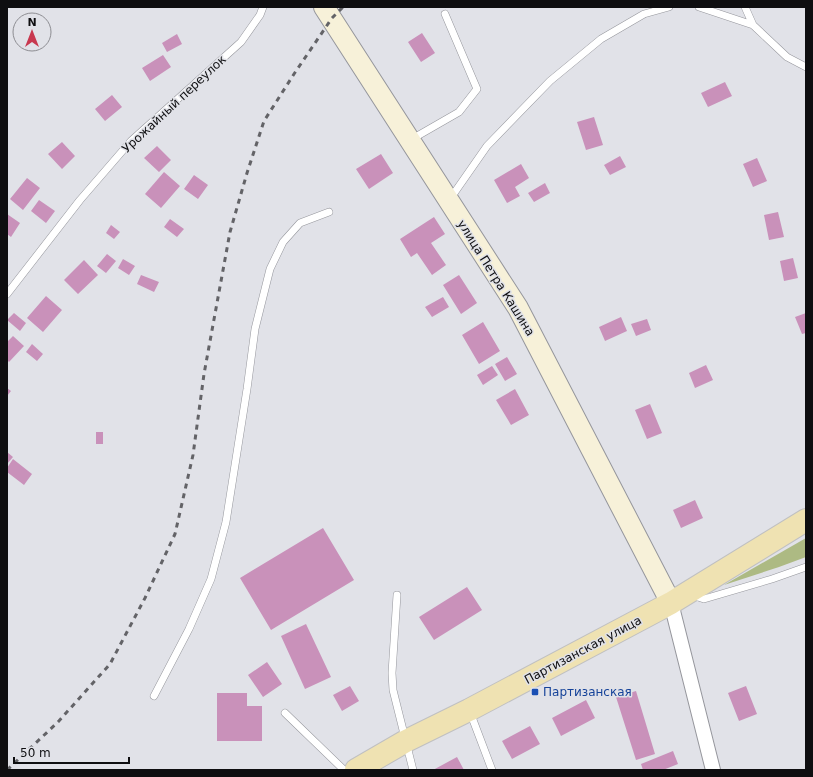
<svg xmlns="http://www.w3.org/2000/svg" width="813" height="777" font-family="'DejaVu Sans',sans-serif">
<style>
.green{fill:#adba83}
.building{fill:#c991ba}
.lines{fill:none;stroke-linecap:round;stroke-linejoin:round}
.lane-casing{stroke:#95969c;stroke-width:8}
.street-casing{stroke:#95969c;stroke-width:16}
.secondary-casing{stroke:#95969c;stroke-width:22}
.primary-casing{stroke:#c0c0c1;stroke-width:24}
.lane{stroke:#fff;stroke-width:7}
.street{stroke:#fff;stroke-width:14}
.secondary{stroke:#f7f1d9;stroke-width:20}
.primary{stroke:#efe2b2;stroke-width:22}
.rail{stroke:#636367;stroke-width:3;stroke-dasharray:5 5;stroke-linecap:butt}
.transit-dot{fill:#1a4fb4;stroke:#e1e2e8;stroke-width:1.5}
.labels{text-anchor:middle;stroke-width:3;stroke-linejoin:round;paint-order:stroke}
.street-label{font-size:12px;fill:#0e0e10;stroke:#e1e2e8}
.transit-label{font-size:12px;fill:#164399;stroke:#e1e2e8;text-anchor:start}
</style>
<rect width="100%" height="100%" fill="#e1e2e8"/>
<path class="green" d="M 806,538 L 806,557 L 779,567 L 724,585 Z"/>
<path class="building" d="M 422,33 L 435,53 L 421,62 L 408,42 Z
M 177,34 L 182,44 L 167,52 L 162,43 Z
M 163,55 L 171,67 L 150,81 L 142,68 Z
M 725,82 L 732,96 L 708,107 L 701,93 Z
M 112,95 L 122,107 L 105,121 L 95,109 Z
M 594,117 L 603,145 L 586,150 L 577,122 Z
M 62,142 L 75,156 L 62,169 L 48,154 Z
M 157,146 L 171,160 L 159,172 L 144,158 Z
M 381,154 L 393,173 L 369,189 L 356,169 Z
M 620,156 L 626,167 L 610,175 L 604,165 Z
M 757,158 L 767,181 L 753,187 L 743,164 Z
M 521,164 L 529,178 L 515,187 L 520,196 L 507,203 L 494,180 Z
M 164,172 L 180,186 L 161,208 L 145,194 Z
M 194,175 L 208,185 L 198,199 L 184,189 Z
M 27,178 L 40,188 L 23,210 L 10,199 Z
M 545,183 L 550,193 L 534,202 L 528,193 Z
M 39,200 L 55,211 L 46,223 L 31,211 Z
M 778,212 L 784,237 L 769,240 L 764,215 Z
M 7,214 L 20,223 L 11,237 L 7,234 Z
M 434,217 L 445,234 L 431,243 L 446,265 L 432,275 L 417,253 L 411,257 L 400,239 Z
M 170,219 L 184,229 L 177,237 L 164,227 Z
M 111,225 L 120,232 L 114,239 L 106,233 Z
M 107,254 L 116,261 L 106,273 L 97,266 Z
M 793,258 L 798,278 L 784,281 L 780,261 Z
M 123,259 L 135,266 L 129,275 L 118,268 Z
M 84,260 L 98,275 L 78,294 L 64,280 Z
M 141,275 L 159,282 L 154,292 L 137,284 Z
M 459,275 L 477,303 L 461,314 L 443,285 Z
M 46,296 L 62,310 L 43,332 L 27,318 Z
M 443,297 L 449,307 L 432,317 L 425,307 Z
M 14,313 L 26,323 L 20,331 L 7,320 Z
M 806,313 L 806,333 L 802,334 L 795,317 Z
M 621,317 L 627,331 L 605,341 L 599,327 Z
M 647,319 L 651,330 L 636,336 L 631,324 Z
M 483,322 L 500,351 L 479,364 L 462,335 Z
M 13,336 L 24,346 L 9,362 L 7,360 L 7,342 Z
M 32,344 L 43,354 L 37,361 L 26,352 Z
M 507,357 L 517,374 L 505,381 L 495,364 Z
M 706,365 L 713,380 L 695,388 L 689,373 Z
M 492,366 L 498,375 L 483,385 L 477,375 Z
M 7,388 L 11,391 L 7,396 Z
M 515,389 L 529,415 L 511,425 L 496,400 Z
M 650,404 L 662,433 L 647,439 L 635,410 Z
M 96,432 L 103,432 L 103,444 L 96,444 Z
M 7,452 L 13,457 L 7,464 Z
M 13,459 L 32,474 L 24,485 L 7,472 L 7,468 Z
M 695,500 L 703,518 L 681,528 L 673,510 Z
M 323,528 L 354,580 L 271,630 L 240,578 Z
M 467,587 L 482,610 L 434,640 L 419,617 Z
M 306,624 L 331,677 L 305,689 L 281,636 Z
M 267,662 L 282,684 L 263,697 L 248,675 Z
M 350,686 L 359,701 L 342,711 L 333,695 Z
M 746,686 L 757,714 L 739,721 L 728,693 Z
M 636,691 L 655,754 L 636,760 L 616,697 Z
M 217,693 L 247,693 L 247,706 L 262,706 L 262,741 L 217,741 Z
M 586,700 L 595,718 L 561,736 L 552,718 Z
M 530,726 L 540,744 L 512,759 L 502,741 Z
M 673,751 L 678,764 L 663,770 L 643,770 L 641,764 Z
M 457,757 L 464,770 L 433,770 Z"/>
<g class="lines">
<g class="lane-casing">
<path id="lane" d="M 699,7 L 753,25 L 787,57 L 806,67
M 745,7 L 753,25
M 412,139 L 459,112 L 477,89 L 445,14
M 450,199 L 487,146 L 550,81 L 601,39 L 644,14 L 669,7
M 7,294 L 80,200 L 131,141 L 241,42 L 260,15 L 263,7
M 397,595 L 392,673 L 393,690 L 413,770
M 692,595 L 704,599 L 772,579 L 806,567
M 154,696 L 189,629 L 211,579 L 226,522 L 247,389 L 255,329 L 270,269 L 283,242 L 300,223 L 329,212
M 470,712 L 492,770
M 285,713 L 344,770"/>
</g>
<g class="street-casing">
<path id="street" d="M 671,603 L 713,770"/>
</g>
<g class="secondary-casing">
<path id="secondary" d="M 324,7 L 518,308 L 671,603"/>
</g>
<g class="primary-casing">
<path id="primary" d="M 356,770 L 406,741 L 469,710 L 671,603 L 806,520"/>
</g>
<use href="#lane" class="lane"/>
<use href="#street" class="street"/>
<use href="#secondary" class="secondary"/>
<use href="#primary" class="primary"/>
<path class="rail" d="M 7,770 L 58,722 L 110,664 L 145,598 L 175,534 L 193,455 L 204,374 L 230,232 L 247,173 L 264,121 L 294,74 L 332,18 L 343,7"/>
</g>
<rect class="transit-dot" x="531" y="688" width="8" height="8" rx="2"/>
<g class="labels">
<g class="street-label">
<text transform="translate(174 104) rotate(-43)" y="4">Урожайный переулок</text>
<text transform="translate(496 278) rotate(58)" y="4">улица Петра Кашина</text>
<text transform="translate(583 650) rotate(-28)" y="4">Партизанская улица</text>
</g>
<g class="transit-label">
<text x="543" y="696">Партизанская</text>
</g>
</g>
<rect width="813" height="777" fill="none" stroke="#0e0e10" stroke-width="16"/>
<g transform="translate(32 32)"><circle r="19" fill="#e1e2e8" stroke="#8d8d92"/>
<path d="M0-3L7 15L0 10L-7 15Z" fill="#c8384f"/>
<text y="-6" font-size="11" font-weight="bold" text-anchor="middle" fill="#0e0e10">N</text>
</g>
<path d="M14 757v6h115v-6" fill="none" stroke="#0e0e10" stroke-width="2"/>
<text x="20" y="757" font-size="12" fill="#0e0e10" stroke="#e1e2e8" stroke-width="3" paint-order="stroke">50 m</text>
</svg>
